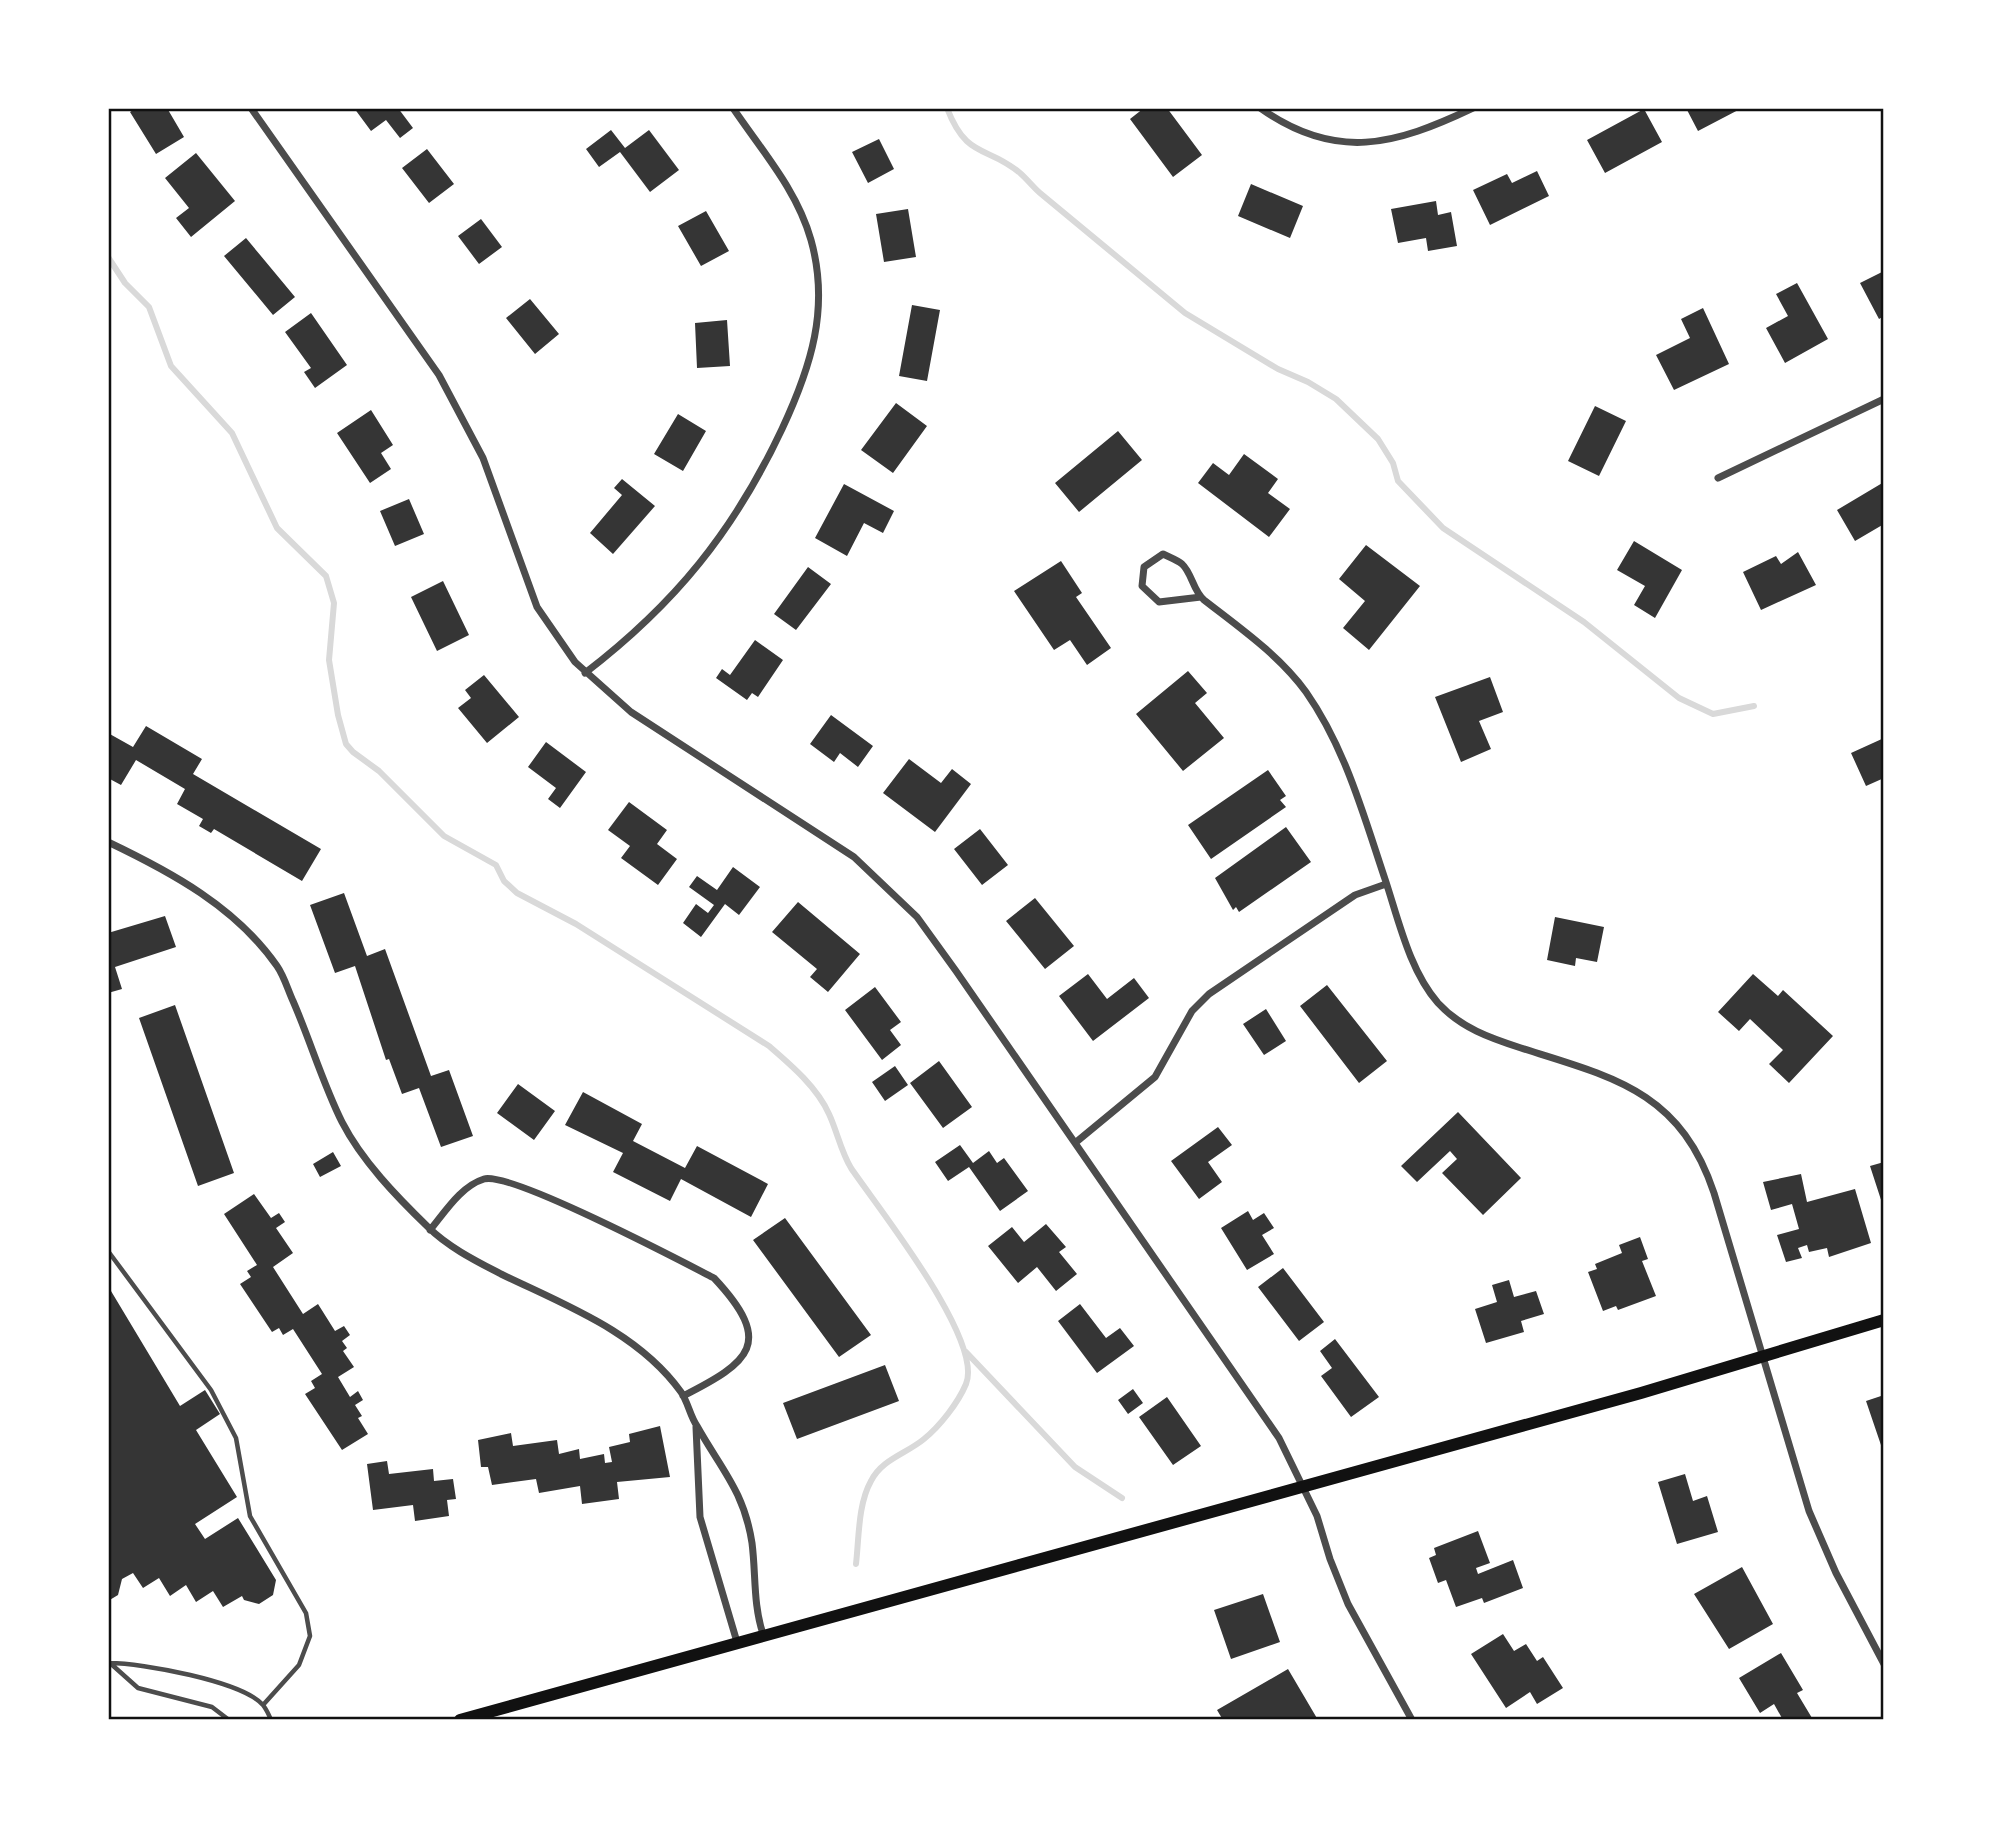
<svg xmlns="http://www.w3.org/2000/svg" width="1992" height="1828" font-family="Roboto,sans-serif">
<style>
.lines{fill:none;stroke-linecap:round;stroke-linejoin:round}
.stream{stroke:#d9d9d9;stroke-width:6}
.building{fill:#353535}
.service{stroke:#4c4c4c;stroke-width:4.5}
.minor{stroke:#4c4c4c;stroke-width:7}
.secondary{stroke:#111;stroke-width:12}
.neatline{fill:none;stroke:#111;stroke-width:2.5}
</style>
<rect width="100%" height="100%" fill="#fff"/>
<g class="lines">
<path class="stream" d="M 947,108 C 967,160 987,145 1020,173 C 1027,179 1033,187 1040,193 L 1185,313 L 1278,369 L 1308,382 L 1336,399 L 1378,439 L 1393,463 L 1398,481 L 1443,528 L 1584,622 L 1679,698 L 1713,714 L 1754,706
M 108,257 L 125,283 L 149,307 L 171,366 L 232,433 L 277,528 L 326,576 L 334,603 L 329,660 L 338,715 L 346,744 L 353,752 L 379,771 L 444,836 L 496,865 L 504,881 L 517,893 L 576,924 L 769,1046 C 791,1065 817,1087 829,1114 C 837,1131 841,1152 851,1168 C 878,1208 984,1340 966,1384 C 958,1403 940,1426 924,1439 C 906,1454 882,1459 871,1481 C 858,1504 859,1538 856,1564
M 966,1352 L 1075,1467 L 1122,1498"/>
</g>
<path class="building" d="M 136,108 L 167,108 L 184,137 L 156,154 L 130,112 Z
M 354,108 L 398,108 L 413,128 L 400,138 L 386,120 L 371,131 Z
M 1144,108 L 1167,108 L 1202,155 L 1173,177 L 1130,119 Z
M 1686,108 L 1742,108 L 1698,131 Z
M 1644,109 L 1662,142 L 1605,173 L 1587,140 Z
M 611,130 L 625,148 L 649,130 L 679,170 L 650,192 L 620,152 L 599,167 L 586,149 Z
M 879,139 L 894,169 L 868,183 L 852,152 Z
M 427,149 L 454,184 L 429,203 L 402,168 Z
M 196,153 L 235,201 L 191,237 L 176,218 L 189,208 L 165,178 Z
M 1537,171 L 1549,196 L 1490,225 L 1473,190 L 1507,174 L 1512,183 Z
M 1251,184 L 1303,206 L 1290,238 L 1238,216 Z
M 1436,201 L 1438,215 L 1451,212 L 1457,246 L 1428,251 L 1426,238 L 1398,243 L 1391,209 Z
M 908,209 L 916,257 L 884,262 L 876,214 Z
M 706,211 L 729,251 L 701,266 L 678,226 Z
M 481,219 L 502,247 L 479,264 L 458,236 Z
M 246,238 L 295,297 L 273,315 L 224,256 Z
M 1884,271 L 1884,316 L 1879,319 L 1860,283 Z
M 1797,283 L 1828,339 L 1785,363 L 1766,328 L 1788,316 L 1776,294 Z
M 530,299 L 559,334 L 535,354 L 506,318 Z
M 912,305 L 940,310 L 927,381 L 899,376 Z
M 1703,308 L 1729,364 L 1674,390 L 1656,355 L 1690,338 L 1681,319 Z
M 311,313 L 347,365 L 315,388 L 304,372 L 311,368 L 285,332 Z
M 727,320 L 730,366 L 697,368 L 695,323 Z
M 896,403 L 927,426 L 893,473 L 861,450 Z
M 1595,406 L 1626,421 L 1599,476 L 1568,461 Z
M 371,410 L 393,445 L 381,453 L 391,469 L 370,483 L 337,433 Z
M 678,414 L 706,431 L 683,471 L 654,454 Z
M 1118,431 L 1142,460 L 1079,512 L 1055,483 Z
M 1244,454 L 1278,479 L 1268,493 L 1290,509 L 1269,537 L 1198,483 L 1213,463 L 1229,475 Z
M 622,479 L 655,506 L 613,554 L 590,533 L 622,495 L 614,488 Z
M 1884,482 L 1884,524 L 1855,541 L 1837,510 Z
M 844,484 L 894,511 L 883,533 L 864,523 L 847,556 L 815,538 Z
M 409,499 L 424,534 L 395,546 L 380,511 Z
M 1634,541 L 1682,570 L 1655,618 L 1634,605 L 1645,586 L 1617,570 Z
M 1366,545 L 1420,586 L 1369,650 L 1343,628 L 1365,601 L 1339,579 Z
M 1798,552 L 1816,585 L 1761,610 L 1743,572 L 1776,556 L 1781,564 Z
M 1061,561 L 1082,593 L 1076,597 L 1111,648 L 1087,665 L 1070,640 L 1054,650 L 1014,591 Z
M 808,567 L 831,584 L 796,630 L 774,614 Z
M 443,581 L 469,635 L 437,651 L 411,597 Z
M 755,640 L 783,660 L 758,697 L 752,693 L 747,700 L 716,678 L 722,669 L 730,675 Z
M 1188,671 L 1207,693 L 1195,703 L 1224,738 L 1183,771 L 1136,714 Z
M 484,675 L 519,717 L 487,743 L 458,708 L 471,698 L 465,690 Z
M 1490,677 L 1503,712 L 1479,721 L 1491,749 L 1461,762 L 1435,697 Z
M 831,715 L 873,746 L 858,767 L 840,753 L 834,762 L 810,744 Z
M 146,726 L 202,759 L 193,774 L 321,849 L 302,881 L 214,829 L 211,833 L 199,826 L 203,819 L 177,804 L 185,789 L 136,760 L 121,785 L 108,778 L 108,733 L 133,747 Z
M 1884,738 L 1884,778 L 1866,786 L 1851,753 Z
M 546,742 L 586,772 L 560,808 L 548,799 L 556,788 L 528,767 Z
M 909,759 L 941,783 L 952,769 L 971,784 L 935,832 L 883,793 Z
M 1268,770 L 1286,796 L 1280,800 L 1286,807 L 1211,859 L 1188,825 Z
M 629,802 L 667,830 L 657,844 L 677,859 L 658,885 L 621,858 L 630,846 L 608,830 Z
M 1286,827 L 1311,862 L 1239,912 L 1236,907 L 1233,910 L 1215,878 Z
M 980,829 L 1008,865 L 982,885 L 954,849 Z
M 733,867 L 760,887 L 739,915 L 725,904 L 701,937 L 683,923 L 696,904 L 708,913 L 714,905 L 689,887 L 697,876 L 717,890 Z
M 344,893 L 367,956 L 385,949 L 431,1076 L 449,1070 L 473,1136 L 441,1147 L 419,1088 L 402,1094 L 389,1059 L 386,1060 L 355,966 L 335,973 L 310,905 Z
M 1035,898 L 1074,946 L 1045,969 L 1006,921 Z
M 798,902 L 860,954 L 828,992 L 810,977 L 817,969 L 772,932 Z
M 165,916 L 176,947 L 115,967 L 122,989 L 108,993 L 108,933 Z
M 1555,917 L 1604,927 L 1597,962 L 1576,958 L 1575,966 L 1547,960 Z
M 1088,974 L 1107,999 L 1134,978 L 1149,998 L 1093,1041 L 1059,996 Z
M 1753,974 L 1778,996 L 1783,990 L 1833,1036 L 1789,1083 L 1769,1064 L 1783,1050 L 1750,1019 L 1739,1031 L 1718,1012 Z
M 1327,985 L 1387,1061 L 1359,1083 L 1300,1006 Z
M 875,987 L 901,1022 L 890,1030 L 901,1045 L 882,1060 L 845,1010 Z
M 175,1005 L 234,1173 L 198,1186 L 139,1018 Z
M 1266,1009 L 1286,1041 L 1264,1055 L 1243,1024 Z
M 939,1061 L 972,1107 L 943,1128 L 910,1083 Z
M 895,1066 L 908,1085 L 885,1101 L 872,1082 Z
M 518,1084 L 555,1111 L 534,1140 L 497,1113 Z
M 583,1092 L 642,1124 L 633,1141 L 685,1168 L 697,1146 L 768,1184 L 751,1217 L 681,1179 L 670,1201 L 613,1172 L 623,1153 L 565,1125 Z
M 1458,1112 L 1521,1178 L 1483,1215 L 1442,1173 L 1457,1159 L 1450,1151 L 1417,1182 L 1401,1166 Z
M 1218,1127 L 1232,1145 L 1208,1162 L 1222,1182 L 1199,1199 L 1171,1161 Z
M 960,1145 L 973,1163 L 989,1151 L 997,1163 L 1004,1158 L 1028,1191 L 1000,1211 L 969,1167 L 948,1181 L 935,1162 Z
M 333,1152 L 341,1166 L 320,1177 L 313,1164 Z
M 1884,1162 L 1884,1206 L 1883,1206 L 1870,1166 Z
M 1801,1174 L 1807,1202 L 1855,1189 L 1871,1243 L 1829,1257 L 1827,1248 L 1809,1252 L 1807,1245 L 1798,1248 L 1802,1258 L 1786,1262 L 1777,1235 L 1799,1229 L 1792,1204 L 1771,1210 L 1763,1182 Z
M 254,1194 L 271,1218 L 279,1213 L 285,1222 L 276,1228 L 293,1253 L 273,1267 L 303,1314 L 318,1304 L 335,1331 L 344,1326 L 350,1335 L 342,1341 L 347,1348 L 343,1351 L 354,1367 L 338,1377 L 350,1397 L 358,1391 L 363,1400 L 355,1405 L 362,1416 L 358,1418 L 368,1434 L 342,1450 L 305,1394 L 315,1388 L 311,1381 L 322,1374 L 293,1329 L 283,1335 L 279,1328 L 272,1332 L 240,1284 L 251,1277 L 247,1271 L 257,1265 L 224,1214 Z
M 1248,1211 L 1253,1220 L 1264,1213 L 1274,1228 L 1262,1235 L 1274,1254 L 1247,1270 L 1221,1228 Z
M 785,1218 L 871,1335 L 839,1357 L 753,1240 Z
M 1046,1224 L 1066,1247 L 1059,1252 L 1077,1274 L 1056,1291 L 1037,1267 L 1018,1283 L 988,1246 L 1012,1227 L 1024,1242 Z
M 1640,1237 L 1648,1259 L 1642,1261 L 1656,1296 L 1618,1310 L 1616,1306 L 1603,1311 L 1588,1272 L 1597,1269 L 1595,1264 L 1622,1253 L 1619,1245 Z
M 1283,1268 L 1324,1322 L 1299,1341 L 1258,1287 Z
M 1509,1280 L 1514,1297 L 1536,1291 L 1544,1314 L 1521,1321 L 1524,1332 L 1486,1343 L 1475,1309 L 1497,1302 L 1492,1285 Z
M 108,1286 L 180,1406 L 205,1390 L 220,1414 L 196,1430 L 237,1497 L 195,1524 L 205,1539 L 238,1518 L 276,1580 L 273,1595 L 259,1604 L 244,1600 L 242,1596 L 223,1607 L 213,1591 L 196,1602 L 186,1585 L 170,1596 L 159,1578 L 143,1588 L 133,1573 L 122,1579 L 118,1595 L 108,1601 Z
M 1080,1304 L 1106,1338 L 1120,1328 L 1134,1346 L 1097,1373 L 1058,1321 Z
M 1335,1339 L 1379,1397 L 1351,1417 L 1321,1376 L 1332,1368 L 1320,1351 Z
M 885,1365 L 899,1401 L 797,1439 L 783,1403 Z
M 1133,1389 L 1143,1403 L 1128,1414 L 1118,1400 Z
M 1884,1395 L 1884,1451 L 1883,1451 L 1866,1401 Z
M 1167,1397 L 1201,1446 L 1173,1465 L 1139,1417 Z
M 660,1426 L 670,1477 L 617,1482 L 619,1499 L 582,1504 L 580,1486 L 539,1493 L 536,1479 L 492,1485 L 488,1467 L 481,1467 L 478,1440 L 511,1433 L 513,1446 L 557,1440 L 559,1454 L 579,1449 L 580,1459 L 604,1454 L 605,1463 L 612,1462 L 609,1447 L 630,1442 L 629,1434 Z
M 387,1461 L 389,1474 L 433,1469 L 434,1481 L 453,1479 L 456,1499 L 447,1500 L 449,1516 L 415,1521 L 413,1505 L 373,1510 L 367,1464 Z
M 1685,1474 L 1693,1501 L 1707,1496 L 1718,1532 L 1677,1544 L 1658,1482 Z
M 1478,1531 L 1490,1563 L 1476,1568 L 1478,1574 L 1513,1560 L 1523,1588 L 1484,1603 L 1482,1598 L 1456,1607 L 1446,1580 L 1438,1583 L 1429,1558 L 1436,1555 L 1434,1548 Z
M 1742,1567 L 1773,1624 L 1729,1649 L 1694,1594 Z
M 1263,1594 L 1280,1642 L 1231,1659 L 1214,1610 Z
M 1503,1634 L 1514,1651 L 1526,1644 L 1537,1661 L 1543,1657 L 1563,1688 L 1537,1704 L 1530,1692 L 1506,1708 L 1471,1654 Z
M 1781,1653 L 1803,1690 L 1797,1693 L 1812,1718 L 1810,1720 L 1783,1720 L 1774,1704 L 1760,1713 L 1739,1678 Z
M 1288,1669 L 1318,1720 L 1223,1720 L 1217,1710 Z"/>
<g class="lines">
<path class="service" d="M 108,1251 L 211,1390 L 236,1438 L 250,1516 L 306,1613 L 310,1636 L 299,1665 L 263,1705
M 110,1663 C 141,1663 242,1681 263,1705 C 266,1709 269,1715 271,1720
M 110,1663 L 138,1688 L 212,1707 L 229,1720"/>
<path class="minor" d="M 251,108 L 439,375 L 483,458 L 537,607 L 575,662 L 631,712 L 854,857 L 917,917 L 956,971 L 1279,1438 L 1317,1516 L 1330,1559 L 1348,1604 L 1412,1720
M 1260,108 C 1336,162 1395,145 1473,108
M 1718,478 L 1884,399
M 1201,597 L 1159,602 L 1142,586 L 1144,567 L 1163,554 C 1169,557 1177,560 1182,564 C 1192,573 1193,591 1204,600 C 1240,628 1279,655 1306,692 C 1346,749 1364,817 1386,882 C 1399,922 1410,971 1438,1003 C 1461,1028 1490,1038 1521,1048 C 1613,1077 1680,1091 1714,1193 L 1809,1511 L 1836,1573 L 1884,1664
M 585,673 C 675,604 734,531 782,429 C 811,367 830,308 811,240 C 797,190 762,151 733,108
M 108,842 C 171,872 236,907 277,966 C 284,976 288,990 293,1001 C 310,1040 323,1084 342,1122 C 362,1161 397,1197 428,1227 C 448,1247 476,1261 501,1274 C 565,1305 638,1332 681,1392 C 688,1402 690,1416 697,1426 C 721,1469 744,1491 752,1543 C 756,1574 753,1604 763,1634
M 1075,1143 L 1155,1077 L 1192,1011 L 1209,994 L 1355,895 L 1386,884
M 430,1230 C 445,1212 461,1186 484,1179 C 510,1171 681,1261 714,1278 C 775,1343 750,1362 683,1396
M 696,1427 L 700,1517 L 737,1642"/>
<path class="secondary" d="M 460,1720 L 1641,1393 L 1884,1320"/>
</g>
<rect width="1992" height="1828" fill="none" stroke="#ffffff" stroke-width="220"/>
<rect x="110" y="110" width="1772" height="1608" class="neatline"/>
</svg>
